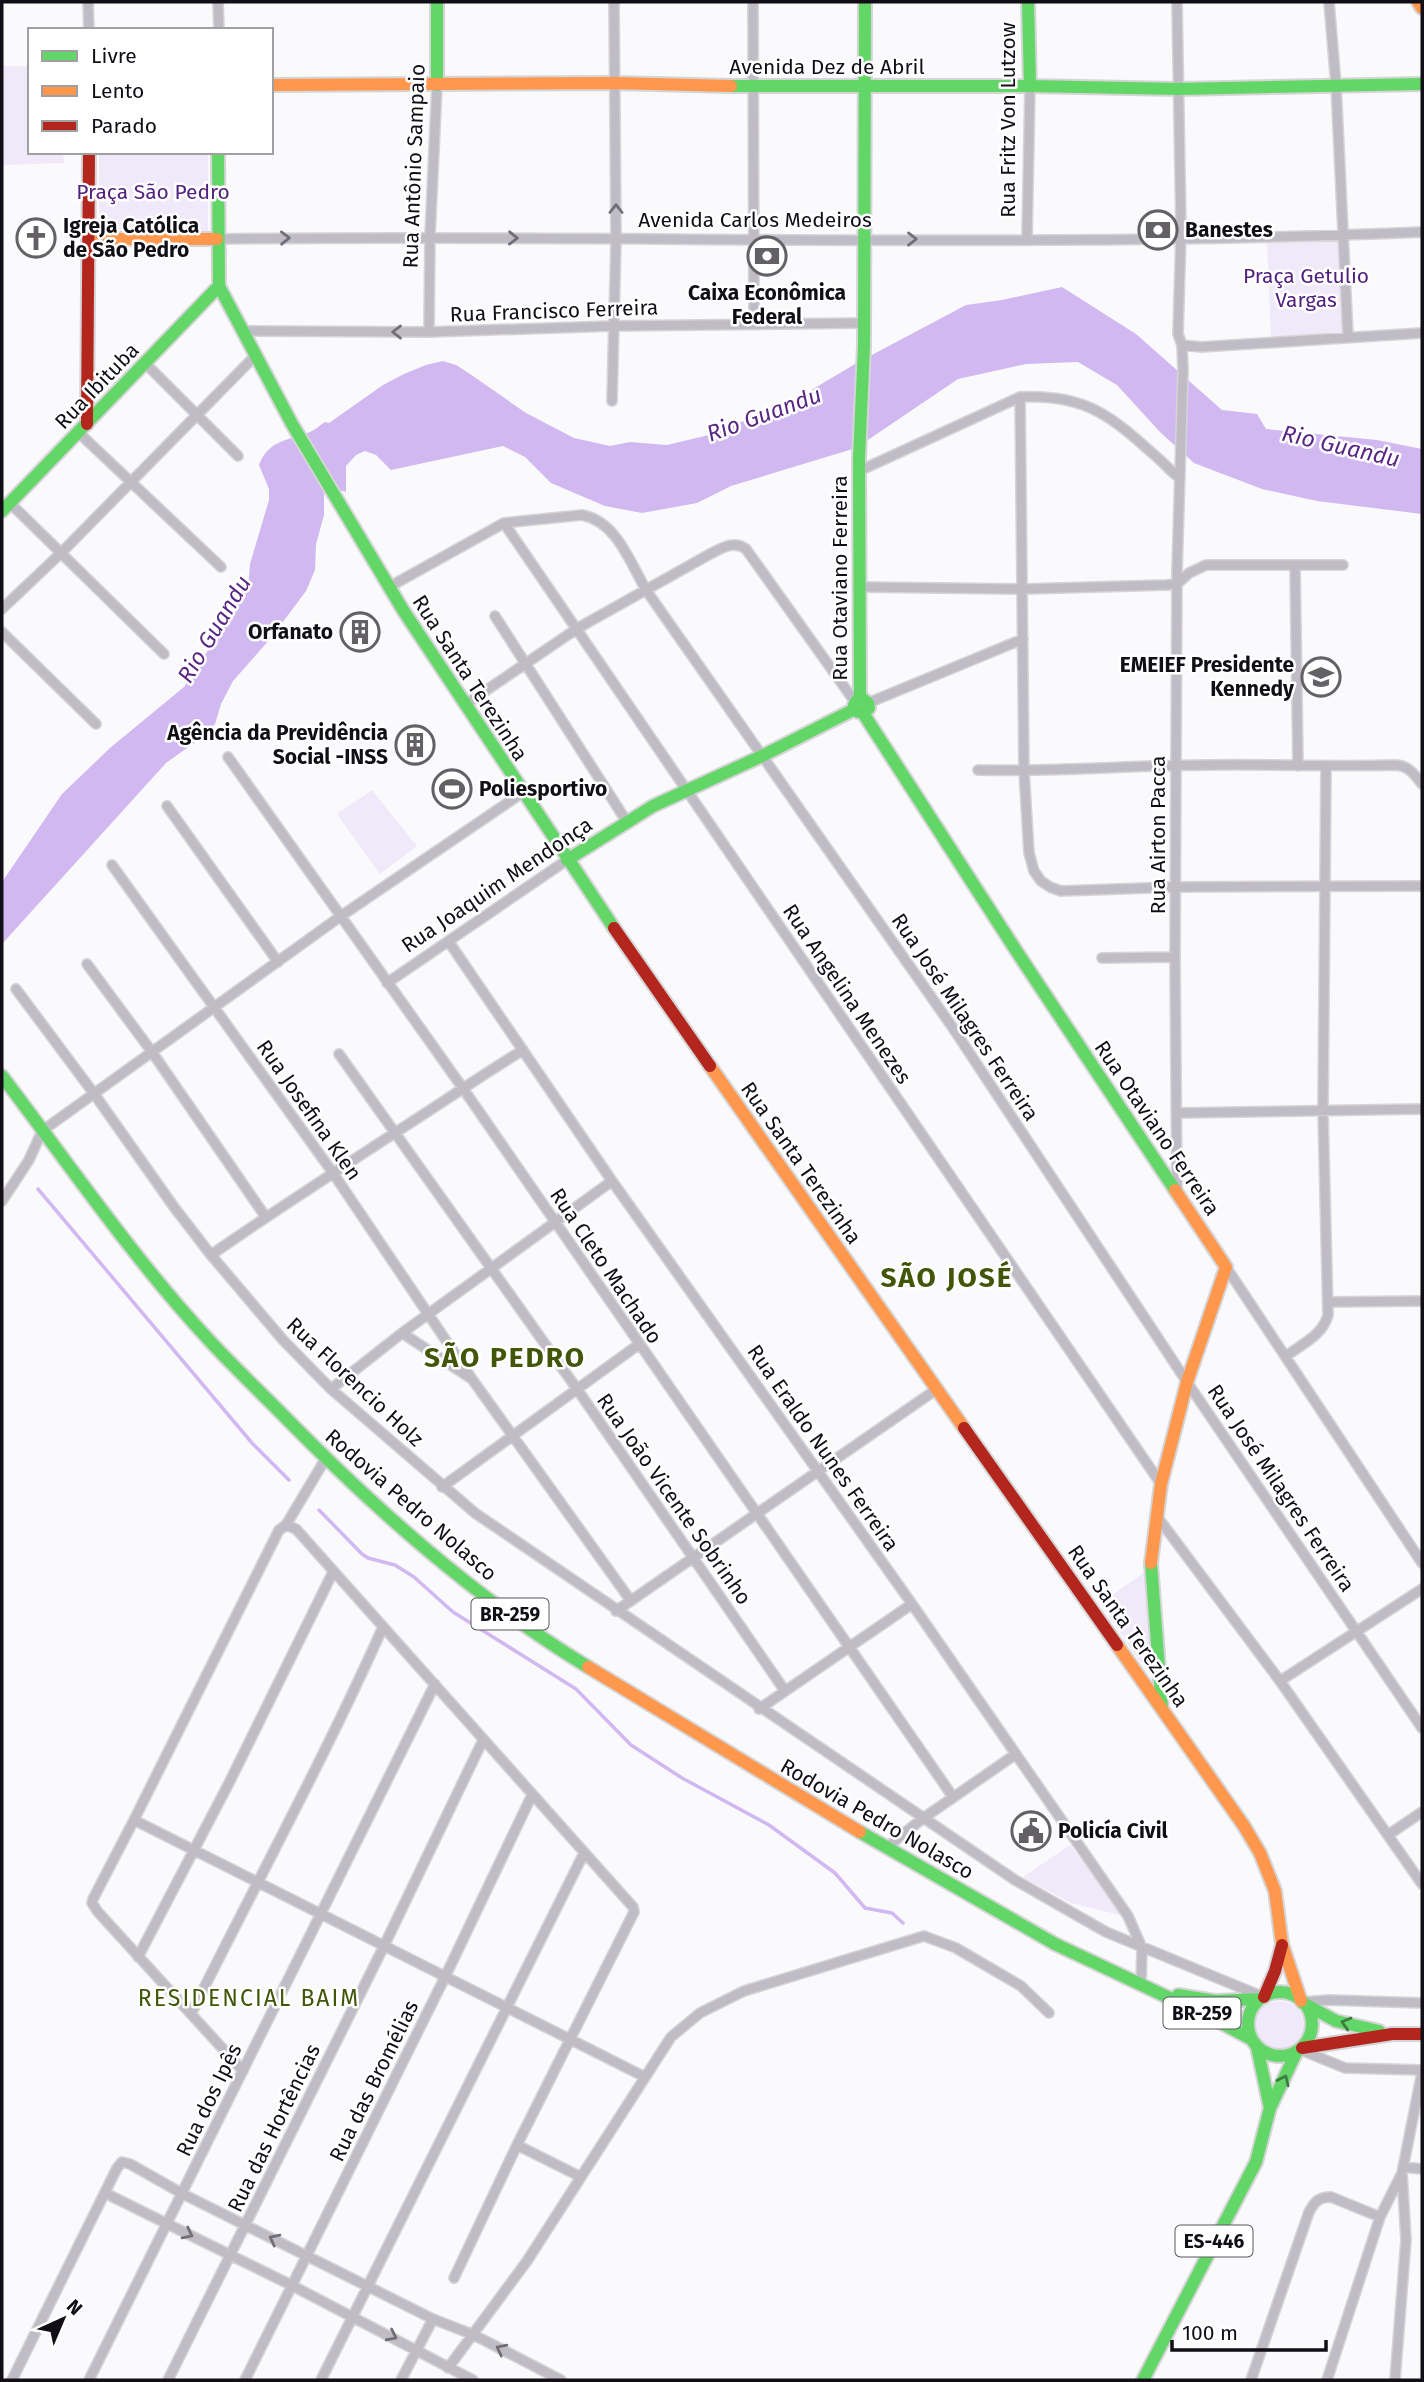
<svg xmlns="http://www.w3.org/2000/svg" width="1424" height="2382" font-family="'Fira Sans',sans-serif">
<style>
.green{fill:#f0e9fa}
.water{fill:#d1b8f1}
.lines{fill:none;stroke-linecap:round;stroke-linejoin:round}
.stream{stroke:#d1b8f1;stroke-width:3.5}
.street-casing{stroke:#d5d4d6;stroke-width:12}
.fast-casing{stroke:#d5d4d6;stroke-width:16}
.slow-casing{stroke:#d5d4d6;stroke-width:16}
.jam-casing{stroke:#d5d4d6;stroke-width:16}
.street{stroke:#c0bcc6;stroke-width:9}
.fast{stroke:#63d668;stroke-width:12}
.slow{stroke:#ff974d;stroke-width:12}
.jam{stroke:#b3261e;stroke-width:12}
.oneway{stroke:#716e77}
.oneway2{stroke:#3e7c43}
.labels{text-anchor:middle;stroke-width:5;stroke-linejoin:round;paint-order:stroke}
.shield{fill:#fff;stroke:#58565c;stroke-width:2}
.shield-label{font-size:19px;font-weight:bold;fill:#110e16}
.street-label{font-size:21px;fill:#110e16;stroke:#fff}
.park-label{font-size:21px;fill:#52217d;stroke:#fff}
.poi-label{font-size:21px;font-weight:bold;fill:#110e16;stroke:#fff;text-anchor:start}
.water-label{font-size:23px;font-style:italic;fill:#582783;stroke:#fff}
.neighbourhood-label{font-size:23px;letter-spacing:2px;fill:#415609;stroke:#fff}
.district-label{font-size:28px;font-weight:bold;letter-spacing:2px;fill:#415609;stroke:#fff}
</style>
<rect width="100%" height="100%" fill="#faf9fc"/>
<path class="green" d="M 2,66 L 30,66 L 30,152 L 63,152 L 64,163 L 2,165 Z
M 99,152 L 208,152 L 208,231 L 99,230 Z
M 1340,239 L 1344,334 L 1271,337 L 1267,242 Z
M 372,790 L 417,846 L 380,874 L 337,814 Z
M 1145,1572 L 1155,1665 L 1140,1662 L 1100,1603 Z
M 1070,1845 L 1124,1916 L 1071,1903 L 1023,1877 Z
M1254 2026a25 25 0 1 1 50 0a25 25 0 1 1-50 0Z"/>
<path class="water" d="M 1062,287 L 1136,334 L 1222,410 L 1257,414 L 1266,429 L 1377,440 L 1422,449 L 1422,514 L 1317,501 L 1262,489 L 1194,463 L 1160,432 L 1117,385 L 1078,362 L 1026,364 L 958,379 L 856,448 L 731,486 L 697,503 L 642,513 L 605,506 L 551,483 L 525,457 L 503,446 L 391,470 L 376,455 L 365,451 L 356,455 L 346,466 L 346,492 L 324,485 L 324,515 L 316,544 L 315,570 L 306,591 L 270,639 L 233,681 L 221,704 L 215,724 L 201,738 L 166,763 L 2,944 L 2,882 L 62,794 L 110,748 L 184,687 L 248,589 L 250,564 L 269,500 L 269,489 L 259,465 C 269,439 288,441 310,432 C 315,430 320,425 325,422 L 329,423 L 383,385 L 404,374 L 426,365 L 443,361 L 456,365 L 470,374 L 526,413 L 574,438 L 610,446 L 630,442 L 667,445 L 713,434 L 798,398 L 855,364 L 966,305 L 1002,300 Z"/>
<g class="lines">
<path class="stream" d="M 38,1189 L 252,1443 L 289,1480
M 319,1510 L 362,1554 L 368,1558 L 395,1565 L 414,1577 L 453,1612 L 576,1689 L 631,1745 L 682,1778 L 769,1825 L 835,1873 L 865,1908 L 892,1913 L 903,1923"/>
<g class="street-casing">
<path id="street" d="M 88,2 L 89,30
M 218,2 L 219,30
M 753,2 L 754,324
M 1329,2 L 1336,85 L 1348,337
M 217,239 C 619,234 1021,249 1422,232
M 1027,239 L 1030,86
M 244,331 L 429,332 L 612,326 L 864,323
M 429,332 L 430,236 L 437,85
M 1182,345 L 1201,347 L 1422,333
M 146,364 L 238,456
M 1020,397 L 1024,771 L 1029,853 L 1034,871 L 1041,881 L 1050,887 L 1061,891 L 1175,887 L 1422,886
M 612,401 L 616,240 L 614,2
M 79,433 L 221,567
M 859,471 L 1020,397 C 1088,394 1112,417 1160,460 C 1167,466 1172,473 1180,478
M 10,503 L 164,654
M 504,523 L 1161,1484
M 1295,565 L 1298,766
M 389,587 L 504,523 L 582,515 C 616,521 630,562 646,590 L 953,1028 L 1187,1382 L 1422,1728
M 861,587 L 1024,589 L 1166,585 L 1177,584 L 1189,573 L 1206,565 L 1343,565
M 2,609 L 62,552 L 256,355
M 495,616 L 627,822
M 2,632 L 96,724
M 868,703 L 1023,639
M 466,704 L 578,628 L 710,554 C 722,548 734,540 746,549 L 855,702
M 228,757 L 462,1087 L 953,1797
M 978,770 C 1055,772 1132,765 1209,765 C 1271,764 1334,767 1396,765 C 1409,766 1414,774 1422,784
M 167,806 L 278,962
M 112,865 L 333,1173 L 472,1379
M 449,942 L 612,1181 L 912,1604 L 1128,1916 L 1142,1948 L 1141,1985
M 1102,958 L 1175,957
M 87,964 L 152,1052 L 265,1216
M 387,983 L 567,860
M 16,989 L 95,1095 L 174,1207 L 211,1255 L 283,1340 L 331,1389 L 475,1513 L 1015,1880 L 1106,1932 L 1261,1996
M 339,1054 L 577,1389 L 785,1691
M 1177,1113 L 1422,1109
M 1177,1191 L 1175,957 L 1177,572 L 1183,370 L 1182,345 L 1178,334 L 1181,232 L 1177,2
M 2,1201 L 29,1160 L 42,1131 L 341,916 L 522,793
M 211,1255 C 271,1213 332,1174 393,1134 C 437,1106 479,1077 523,1050
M 1226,1267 L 1422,1563
M 1328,1302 L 1422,1301
M 402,1333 L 472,1379 L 631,1601
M 1286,1356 C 1302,1344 1323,1335 1328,1315 L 1323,1112 L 1326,767
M 331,1389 L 402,1333 L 612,1181
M 442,1487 L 638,1345
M 1156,1515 L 1280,1681 L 1422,1884
M 286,1525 L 296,1529 L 633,1907 L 634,1912 L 517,2145 L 454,2278
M 616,1611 L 937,1389
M 1280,1681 L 1422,1589
M 759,1709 L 912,1604
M 134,1820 L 645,2077
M 1388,1835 L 1422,1812
M 886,1848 L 922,1819 L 1016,1754
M 138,1957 L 229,1783 L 333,1572
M 1305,2002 L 1329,2000 L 1422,2003
M 191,2014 C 255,1885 324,1759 383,1627
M 1301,2050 L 1345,2068 L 1422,2070
M 243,2071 L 98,1912 L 92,1903 L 93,1899 L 134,1820 L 279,1530 L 286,1525 L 326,1458
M 517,2145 L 581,2177
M 1403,2167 L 1422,2169
M 105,2193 L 293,2286 L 473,2380
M 448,2368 L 527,2261 L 671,2037 L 700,2013 L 744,1991 L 924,1936 L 956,1948 L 1021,1986 L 1049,2013
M 12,2380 L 117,2168 L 122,2162 L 130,2164 L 183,2194 L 433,2319 L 474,2335 L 561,2380
M 89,2380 L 435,1684
M 168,2380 L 384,1946 L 483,1740
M 245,2380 L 445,1977 L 532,1795
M 321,2380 L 584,1853
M 401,2380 L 433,2319
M 1251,2380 L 1309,2212 C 1315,2201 1319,2197 1331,2197 L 1380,2217
M 1327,2380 L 1380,2217 L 1401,2175
M 1395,2380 L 1406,2240 L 1402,2173 L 1422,2072"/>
</g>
<g class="fast-casing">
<path id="fast" d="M 437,2 L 437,85
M 1028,2 L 1030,86
M 731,86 L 1030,86 L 1178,89 L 1422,84
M 218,152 L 219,286 L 292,424 L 403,610 L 614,928
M 2,511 L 219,286
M 860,699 L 859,458 L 864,346 L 865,2
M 863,713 L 1017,952 L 1175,1190
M 567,860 L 653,806 L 762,756 L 855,709 L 854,705 L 858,699 L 862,698 L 868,703 L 869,708 L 865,712 L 858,712 L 855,709
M 2,1076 C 69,1164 133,1258 208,1339 C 230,1363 255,1387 278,1410 C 372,1506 473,1597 588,1667
M 1151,1563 L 1162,1708
M 860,1832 L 1055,1944 L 1214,2019 L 1251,2039
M1248 2024a32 32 0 1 1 64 0a32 32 0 1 1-64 0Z
M 1178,1995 L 1215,2001 L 1260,1999
M 1303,2003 L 1336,2021 L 1379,2031
M 1257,2047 L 1270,2108
M 1143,2380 L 1256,2162 L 1270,2108 L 1297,2051"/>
</g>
<g class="slow-casing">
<path id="slow" d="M 1418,2 L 1422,8
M 271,85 L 615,83 L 731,86
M 88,239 L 217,239
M 710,1066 L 964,1428
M 1151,1563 L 1161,1484 L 1187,1382 L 1226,1267 L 1175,1190
M 1117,1645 L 1244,1826 L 1260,1853 L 1275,1891 L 1282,1944 L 1301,2001
M 588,1667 L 860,1832"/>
</g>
<g class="jam-casing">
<path id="jam" d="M 87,424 L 89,152
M 614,928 L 710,1066
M 964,1428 L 1117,1645
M 1264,1997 L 1275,1971 L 1282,1945
M 1302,2048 L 1392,2034 L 1422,2034"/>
</g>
<use href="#street" class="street"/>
<use href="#fast" class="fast"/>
<use href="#slow" class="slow"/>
<use href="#jam" class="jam"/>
</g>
<defs><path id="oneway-chevron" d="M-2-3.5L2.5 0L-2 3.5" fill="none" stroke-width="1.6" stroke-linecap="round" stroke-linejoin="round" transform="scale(1.75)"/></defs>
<g class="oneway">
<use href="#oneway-chevron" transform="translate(616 209) rotate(-90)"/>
<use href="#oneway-chevron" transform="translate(285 238) rotate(-1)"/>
<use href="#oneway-chevron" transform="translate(513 238) rotate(1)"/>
<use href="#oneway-chevron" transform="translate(912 239)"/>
<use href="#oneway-chevron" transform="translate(397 332) rotate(-180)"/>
<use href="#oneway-chevron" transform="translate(188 2234) rotate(27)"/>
<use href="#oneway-chevron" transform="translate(274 2239) rotate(-153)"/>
<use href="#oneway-chevron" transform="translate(392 2336) rotate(26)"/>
<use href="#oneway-chevron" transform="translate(501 2349) rotate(-153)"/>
</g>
<g class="oneway2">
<use href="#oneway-chevron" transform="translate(1346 2023) rotate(-164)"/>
<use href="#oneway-chevron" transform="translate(1284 2080) rotate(-65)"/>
</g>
<defs>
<g id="bank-ring" transform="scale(2.0125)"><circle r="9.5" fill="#fff" stroke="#636066" stroke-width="1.5"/><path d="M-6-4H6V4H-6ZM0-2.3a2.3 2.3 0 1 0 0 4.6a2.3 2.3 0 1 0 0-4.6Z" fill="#636066"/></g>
<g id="church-ring" transform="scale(2.0125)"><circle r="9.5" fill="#fff" stroke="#636066" stroke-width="1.5"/><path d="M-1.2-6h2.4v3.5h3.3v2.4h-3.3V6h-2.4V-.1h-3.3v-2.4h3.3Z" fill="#636066"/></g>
<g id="building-ring" transform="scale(2.0125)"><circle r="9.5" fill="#fff" stroke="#636066" stroke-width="1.5"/><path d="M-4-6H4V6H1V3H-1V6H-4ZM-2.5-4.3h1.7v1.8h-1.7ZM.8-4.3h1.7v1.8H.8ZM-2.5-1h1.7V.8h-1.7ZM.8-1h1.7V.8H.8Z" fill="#636066"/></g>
<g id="school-ring" transform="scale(2.0125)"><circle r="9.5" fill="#fff" stroke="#636066" stroke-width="1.5"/><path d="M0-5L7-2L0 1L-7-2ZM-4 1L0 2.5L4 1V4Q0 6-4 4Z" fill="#636066"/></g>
<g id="stadium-ring" transform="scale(2.0125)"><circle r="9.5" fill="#fff" stroke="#636066" stroke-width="1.5"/><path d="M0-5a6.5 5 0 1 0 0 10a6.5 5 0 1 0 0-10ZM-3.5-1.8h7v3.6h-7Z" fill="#636066"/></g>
<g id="civic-ring" transform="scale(2.0125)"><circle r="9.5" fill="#fff" stroke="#636066" stroke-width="1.5"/><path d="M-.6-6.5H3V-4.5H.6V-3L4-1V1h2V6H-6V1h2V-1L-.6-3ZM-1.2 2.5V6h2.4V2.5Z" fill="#636066"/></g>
</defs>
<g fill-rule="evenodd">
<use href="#bank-ring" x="1158" y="230"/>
<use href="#church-ring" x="36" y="238"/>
<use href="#bank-ring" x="767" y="256"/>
<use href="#building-ring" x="360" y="632"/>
<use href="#school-ring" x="1321" y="677"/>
<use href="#building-ring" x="415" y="745"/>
<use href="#stadium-ring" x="452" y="789"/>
<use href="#civic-ring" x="1031" y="1831"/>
</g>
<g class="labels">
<g class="shield">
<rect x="471.5" y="1598.5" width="77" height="31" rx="5"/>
<rect x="1163.5" y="1997.5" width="77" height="31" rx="5"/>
<rect x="1175.5" y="2225.5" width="77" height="31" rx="5"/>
</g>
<g class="shield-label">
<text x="510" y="1621">BR-259</text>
<text x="1202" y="2020">BR-259</text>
<text x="1214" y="2248">ES-446</text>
</g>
<g class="street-label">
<text x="827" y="74">Avenida Dez de Abril</text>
<text transform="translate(1008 120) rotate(-90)" y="7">Rua Fritz Von Lutzow</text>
<text transform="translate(414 166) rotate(-88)" y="7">Rua Antônio Sampaio</text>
<text x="755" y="227">Avenida Carlos Medeiros</text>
<text transform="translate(554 311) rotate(-2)" y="7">Rua Francisco Ferreira</text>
<text transform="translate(97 386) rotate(-46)" y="7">Rua Ibituba</text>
<text transform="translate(840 578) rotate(-90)" y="7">Rua Otaviano Ferreira</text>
<text transform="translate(470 678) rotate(57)" y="7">Rua Santa Terezinha</text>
<text transform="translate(1158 835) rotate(-90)" y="7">Rua Airton Pacca</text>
<text transform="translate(497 885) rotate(-34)" y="7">Rua Joaquim Mendonça</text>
<text transform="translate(847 994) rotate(56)" y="7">Rua Angelina Menezes</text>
<text transform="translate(965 1017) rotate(56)" y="7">Rua José Milagres Ferreira</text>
<text transform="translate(309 1110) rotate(55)" y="7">Rua Josefina Klen</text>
<text transform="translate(1157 1128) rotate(56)" y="7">Rua Otaviano Ferreira</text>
<text transform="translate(801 1163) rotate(55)" y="7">Rua Santa Terezinha</text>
<text transform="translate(606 1266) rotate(56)" y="7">Rua Cleto Machado</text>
<text transform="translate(355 1382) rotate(43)" y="7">Rua Florencio Holz</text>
<text transform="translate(823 1448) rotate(55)" y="7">Rua Eraldo Nunes Ferreira</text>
<text transform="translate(1281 1488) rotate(56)" y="7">Rua José Milagres Ferreira</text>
<text transform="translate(674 1499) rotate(55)" y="7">Rua João Vicente Sobrinho</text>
<text transform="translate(411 1505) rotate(41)" y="7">Rodovia Pedro Nolasco</text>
<text transform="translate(1128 1626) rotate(55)" y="7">Rua Santa Terezinha</text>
<text transform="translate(877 1819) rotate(30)" y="7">Rodovia Pedro Nolasco</text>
<text transform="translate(374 2081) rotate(-64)" y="7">Rua das Bromélias</text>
<text transform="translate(209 2100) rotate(-64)" y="7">Rua dos Ipês</text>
<text transform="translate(274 2128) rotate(-64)" y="7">Rua das Hortências</text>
</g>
<g class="park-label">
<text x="153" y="199">Praça São Pedro</text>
<text x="1306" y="283">Praça Getulio<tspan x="1306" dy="24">Vargas</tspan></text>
</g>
<g class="poi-label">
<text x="63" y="233">Igreja Católica<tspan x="63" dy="24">de São Pedro</tspan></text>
<text x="1185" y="237">Banestes</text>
<text x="767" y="300" text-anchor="middle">Caixa Econômica<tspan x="767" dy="24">Federal</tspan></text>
<text x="333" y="639" text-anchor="end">Orfanato</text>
<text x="1294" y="672" text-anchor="end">EMEIEF Presidente<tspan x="1294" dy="24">Kennedy</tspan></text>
<text x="388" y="740" text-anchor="end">Agência da Previdência<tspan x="388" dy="24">Social -INSS</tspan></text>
<text x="479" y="796">Poliesportivo</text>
<text x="1058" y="1838">Policía Civil</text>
</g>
<g class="water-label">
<text transform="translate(764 414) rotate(-20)" y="8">Rio Guandu</text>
<text transform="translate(1341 446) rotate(13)" y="8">Rio Guandu</text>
<text transform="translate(214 629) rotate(-59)" y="8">Rio Guandu</text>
</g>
<g class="neighbourhood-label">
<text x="249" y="2006">RESIDENCIAL BAIM</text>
</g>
<g class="district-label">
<text x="947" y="1287">SÃO JOSÉ</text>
<text x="505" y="1367">SÃO PEDRO</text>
</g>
</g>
<rect width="1424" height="2382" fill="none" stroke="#110e16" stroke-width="7"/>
<rect x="28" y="28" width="245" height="126" fill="#ffffff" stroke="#a09fa2" stroke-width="2"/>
<rect x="42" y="51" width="35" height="10" fill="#63d668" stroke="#a09fa2" stroke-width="2"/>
<text x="91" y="63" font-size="21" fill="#110e16">Livre</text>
<rect x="42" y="86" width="35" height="10" fill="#ff974d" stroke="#a09fa2" stroke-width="2"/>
<text x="91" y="98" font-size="21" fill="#110e16">Lento</text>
<rect x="42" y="121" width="35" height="10" fill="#b3261e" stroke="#a09fa2" stroke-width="2"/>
<text x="91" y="133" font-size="21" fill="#110e16">Parado</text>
<g transform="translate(63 2319) rotate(44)" stroke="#ffffff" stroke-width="5" paint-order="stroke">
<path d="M0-5L12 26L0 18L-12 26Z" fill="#110e16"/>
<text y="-10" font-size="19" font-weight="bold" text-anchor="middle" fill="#110e16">N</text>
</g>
<path d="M1172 2340v10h154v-10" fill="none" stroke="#110e16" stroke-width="3.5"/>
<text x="1182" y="2340" font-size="21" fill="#110e16" stroke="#ffffff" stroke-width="5" paint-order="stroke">100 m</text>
</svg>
